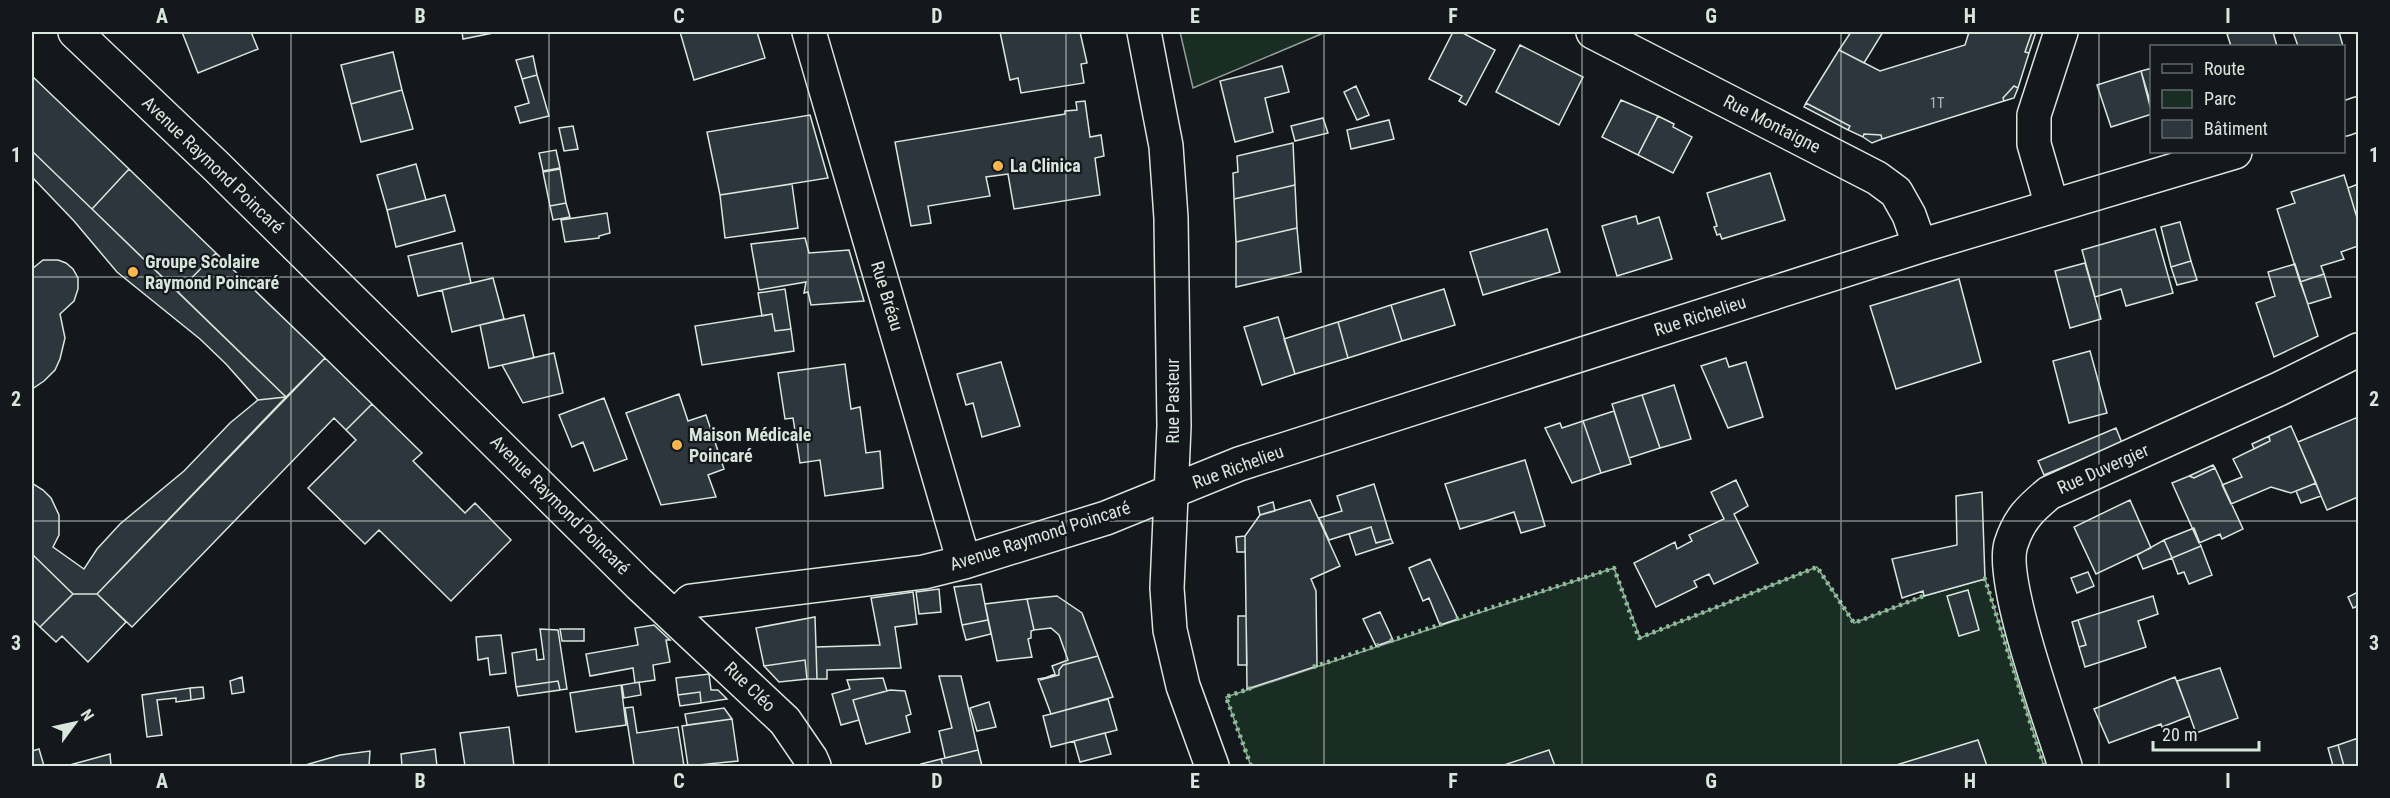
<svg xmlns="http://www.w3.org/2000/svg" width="2390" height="798" font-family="'Roboto Condensed',sans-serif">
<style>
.green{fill:#1a2d24;stroke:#939e99;stroke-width:1.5}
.building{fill:#2c363c;stroke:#d8e6dc;stroke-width:1.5}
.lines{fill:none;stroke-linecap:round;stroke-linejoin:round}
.minor-casing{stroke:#d8e6dc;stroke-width:36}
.minor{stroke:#14181c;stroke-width:33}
.hedge{stroke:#8ac095;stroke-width:4.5;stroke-dasharray:3 4.5;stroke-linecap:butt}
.grid{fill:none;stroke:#d8e6dc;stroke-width:1.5;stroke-opacity:0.55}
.poi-dot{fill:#ffb74d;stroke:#14181c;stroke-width:2}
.labels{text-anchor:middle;stroke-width:4.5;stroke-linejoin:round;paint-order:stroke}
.number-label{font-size:15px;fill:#adbab4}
.street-label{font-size:18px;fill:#d8e6dc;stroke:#14181c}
.poi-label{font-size:18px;font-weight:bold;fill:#d8e6dc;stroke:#14181c;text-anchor:start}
.neatline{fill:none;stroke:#d8e6dc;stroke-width:2}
.grid-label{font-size:20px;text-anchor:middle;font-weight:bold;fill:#d8e6dc}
</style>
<rect width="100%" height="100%" fill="#14181c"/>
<path class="green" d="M 1180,32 L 1326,32 L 1193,88 Z
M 1817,567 L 1854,623 L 1924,596 L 1985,579 L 2044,766 L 1251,766 L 1226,697 L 1614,568 L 1640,638 Z"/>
<path class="building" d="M 182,32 L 251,32 L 258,49 L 198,73 Z
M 462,32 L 498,32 L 463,39 Z
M 680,32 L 757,32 L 765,58 L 694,80 Z
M 1000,32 L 1080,32 L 1087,63 L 1081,64 L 1084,83 L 1021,93 L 1018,78 L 1010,80 Z
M 1453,32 L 1461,32 L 1495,50 L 1466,105 L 1459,101 L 1462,96 L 1429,79 Z
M 1851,32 L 1883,32 L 1864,63 L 1839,50 Z
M 1969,32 L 2032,32 L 2025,52 L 2029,53 L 2018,88 L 2014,86 L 2003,98 L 2004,101 L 1882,139 L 1881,135 L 1864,134 L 1863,137 L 1848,130 L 1850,126 L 1806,103 L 1839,50 L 1880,71 L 1965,45 Z
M 2032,32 L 2036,32 L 2029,53 L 2025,52 Z
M 2234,32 L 2273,32 L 2277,46 L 2231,46 L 2227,34 Z
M 2293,32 L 2339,32 L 2343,46 L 2298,46 Z
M 1520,45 L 1583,77 L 1559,125 L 1496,92 Z
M 393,52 L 402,90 L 351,104 L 341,65 Z
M 533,56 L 537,75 L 522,79 L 516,60 Z
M 1282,66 L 1289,92 L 1265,98 L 1273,132 L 1235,142 L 1220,81 Z
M 2152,68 L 2152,108 L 2141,71 Z
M 2141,71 L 2152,114 L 2111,127 L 2097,85 Z
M 537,75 L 549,116 L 520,123 L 515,107 L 529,103 L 522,79 Z
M 32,76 L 129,169 L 92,209 L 32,151 Z
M 1356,86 L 1369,115 L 1357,120 L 1344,92 Z
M 2014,86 L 2018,88 L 2014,98 L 2004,101 L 2003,98 Z
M 402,90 L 413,129 L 361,142 L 351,104 Z
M 1621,100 L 1658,116 L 1638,155 L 1602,137 Z
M 1085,101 L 1090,137 L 1101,135 L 1104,156 L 1095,158 L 1100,195 L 1014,209 L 1008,174 L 986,177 L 990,196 L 928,206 L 931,223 L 911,226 L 895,142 L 1065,114 L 1065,111 L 1077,110 L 1076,102 Z
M 1806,103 L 1829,115 L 1850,126 L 1848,130 L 1804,107 Z
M 810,115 L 828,178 L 720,195 L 707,132 Z
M 1658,116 L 1674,124 L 1673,127 L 1692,137 L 1673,173 L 1638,155 Z
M 1323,118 L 1328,133 L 1295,141 L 1291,126 Z
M 1389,120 L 1394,139 L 1351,149 L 1347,130 Z
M 573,126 L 578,149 L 564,151 L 559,128 Z
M 1864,134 L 1881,135 L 1882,139 L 1872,143 L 1863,137 Z
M 1293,143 L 1295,185 L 1234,199 L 1233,173 L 1238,172 L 1237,156 Z
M 556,150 L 560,168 L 543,171 L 539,153 Z
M 32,151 L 92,209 L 286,397 L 258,400 L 226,364 L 200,339 L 117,272 L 74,221 L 32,177 Z
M 416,164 L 426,200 L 387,210 L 377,175 Z
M 129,169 L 216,253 L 178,292 L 92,209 Z
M 560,169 L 566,203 L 550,206 L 543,172 Z
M 1770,173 L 1785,220 L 1722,239 L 1720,234 L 1717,235 L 1714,227 L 1717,226 L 1707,193 Z
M 2344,175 L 2358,221 L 2358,246 L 2341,252 L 2344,259 L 2321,266 L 2324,274 L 2300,282 L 2277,209 L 2295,203 L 2291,192 Z
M 792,184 L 798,228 L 725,238 L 720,195 Z
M 2358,184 L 2358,221 L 2348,188 Z
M 1295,185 L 1297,228 L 1236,242 L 1234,199 Z
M 445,195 L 455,231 L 396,247 L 387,210 Z
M 566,203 L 570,217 L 553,220 L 550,206 Z
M 607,213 L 610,233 L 599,236 L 599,238 L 565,242 L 561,220 Z
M 1636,216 L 1638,224 L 1659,217 L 1672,259 L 1617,276 L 1602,226 Z
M 2180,222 L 2191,261 L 2171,267 L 2161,227 Z
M 1297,228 L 1301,272 L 1236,287 L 1236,242 Z
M 1547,229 L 1560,272 L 1483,295 L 1470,252 Z
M 2155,229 L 2173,293 L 2126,306 L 2121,289 L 2095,297 L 2082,250 Z
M 805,238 L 809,253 L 849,250 L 864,301 L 811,305 L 808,292 L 804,293 L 806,282 L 759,290 L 751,244 Z
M 462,243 L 471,283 L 418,296 L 408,256 Z
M 216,253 L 325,358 L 286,397 L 178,292 Z
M 43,260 L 58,260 L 66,263 L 73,269 L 78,278 L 78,289 L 74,301 L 60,314 L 65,338 L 60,359 L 55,370 L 44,381 L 32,389 L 32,269 Z
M 2191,261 L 2197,280 L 2177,285 L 2171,267 Z
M 2085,263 L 2101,319 L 2070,328 L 2055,271 Z
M 2295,264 L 2318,336 L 2274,357 L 2256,303 L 2275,296 L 2268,272 Z
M 2324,274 L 2331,297 L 2308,304 L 2300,282 Z
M 493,278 L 504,319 L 452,332 L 442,290 Z
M 1959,279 L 1981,362 L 1896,389 L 1870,306 Z
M 785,289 L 791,329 L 775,331 L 772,314 L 762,316 L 758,293 Z
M 1444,289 L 1455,325 L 1402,341 L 1391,305 Z
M 1391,305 L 1402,341 L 1348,358 L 1338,322 Z
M 772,314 L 775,331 L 791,329 L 794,351 L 702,365 L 695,326 Z
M 524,315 L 534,358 L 489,368 L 480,325 Z
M 1278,317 L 1295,374 L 1262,385 L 1244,327 Z
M 1338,322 L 1348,358 L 1295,374 L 1284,339 Z
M 2090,351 L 2107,413 L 2069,423 L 2053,361 Z
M 554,353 L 563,393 L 523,403 L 502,365 Z
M 325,358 L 372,404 L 346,430 L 334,418 L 132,627 L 97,594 Z
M 1726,358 L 1729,367 L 1746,362 L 1763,417 L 1728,428 L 1701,366 Z
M 1001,362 L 1020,426 L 982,437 L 973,403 L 966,405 L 957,374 Z
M 845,364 L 851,409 L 860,407 L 866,453 L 880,451 L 883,488 L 825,496 L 820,460 L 800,463 L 793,418 L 785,419 L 778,373 Z
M 1674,385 L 1691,439 L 1660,448 L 1642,395 Z
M 679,394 L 688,421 L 706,415 L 724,469 L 708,475 L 716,497 L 661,505 L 626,413 Z
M 1642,395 L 1660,448 L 1629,458 L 1612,404 Z
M 286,397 L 97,594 L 73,594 L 32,554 L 32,483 L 43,490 L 51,498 L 59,515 L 59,535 L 53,547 L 84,569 L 97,549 L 120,524 L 184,471 L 230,423 L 258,400 Z
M 604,398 L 627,459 L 594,471 L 583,442 L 572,447 L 559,415 Z
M 372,404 L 422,453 L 413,461 L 465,513 L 475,503 L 511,540 L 451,601 L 379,530 L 365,544 L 308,488 L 356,440 L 346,430 Z
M 1614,411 L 1631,464 L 1601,473 L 1583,421 Z
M 2358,417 L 2358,497 L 2327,510 L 2298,442 Z
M 1583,421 L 1601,473 L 1572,483 L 1545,428 L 1560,423 L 1562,428 Z
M 2291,426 L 2316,483 L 2291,493 L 2271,487 L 2231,504 L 2222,485 L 2242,477 L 2233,459 L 2270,441 L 2269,436 Z
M 2116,428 L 2122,443 L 2044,475 L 2038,461 Z
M 2269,436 L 2270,441 L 2254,449 L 2252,444 Z
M 1525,460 L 1545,526 L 1521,533 L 1514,512 L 1460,529 L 1445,484 Z
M 2213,465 L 2215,468 L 2194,478 L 2189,476 Z
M 2215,468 L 2243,529 L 2222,539 L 2220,534 L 2199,543 L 2172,483 L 2189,476 L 2194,478 Z
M 1736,480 L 1748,506 L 1734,514 L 1758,563 L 1714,584 L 1709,574 L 1694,581 L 1697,587 L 1656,607 L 1634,563 L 1675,542 L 1677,549 L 1692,541 L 1689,535 L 1724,519 L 1711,492 Z
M 2316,483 L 2321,496 L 2301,503 L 2296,491 Z
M 1374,484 L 1391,539 L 1376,543 L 1371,527 L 1329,540 L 1319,518 L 1342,511 L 1337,496 Z
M 1982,492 L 1985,579 L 1924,596 L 1923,591 L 1902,598 L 1892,559 L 1957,545 L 1956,496 Z
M 1310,500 L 1340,566 L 1311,579 L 1316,591 L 1317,666 L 1247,689 L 1245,536 L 1260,515 Z
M 2130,500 L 2151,548 L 2096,574 L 2074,527 Z
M 1273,502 L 1275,511 L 1260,515 L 1258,507 Z
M 1371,527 L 1376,543 L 1391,539 L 1393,543 L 1356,555 L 1349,534 Z
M 2194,528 L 2201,546 L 2172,558 L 2164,540 Z
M 1245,536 L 1245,552 L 1237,552 L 1236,537 Z
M 2164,540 L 2172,558 L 2143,569 L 2137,555 Z
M 2201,546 L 2212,575 L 2189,584 L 2184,572 L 2178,574 L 2172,558 Z
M 32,554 L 73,594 L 40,627 L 32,619 Z
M 1430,559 L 1458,619 L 1440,625 L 1429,598 L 1423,601 L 1409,568 Z
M 2088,572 L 2094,586 L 2077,593 L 2071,578 Z
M 981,584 L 988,620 L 962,625 L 954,587 Z
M 939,589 L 941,612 L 919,614 L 916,592 Z
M 1968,590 L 1979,630 L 1959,636 L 1947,596 Z
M 913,592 L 917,624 L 895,627 L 901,668 L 827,670 L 827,679 L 817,679 L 816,647 L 880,645 L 871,598 Z
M 2358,592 L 2358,606 L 2353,608 L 2348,597 Z
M 73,594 L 97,594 L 126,622 L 88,662 L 62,636 L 56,642 L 40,627 Z
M 1057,596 L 1082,613 L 1098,656 L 1063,665 L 1059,670 L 1059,675 L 1040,680 L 1055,674 L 1052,666 L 1068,660 L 1059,635 L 1051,628 L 1034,630 L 1027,599 Z
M 2153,596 L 2158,614 L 2138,621 L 2146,647 L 2085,667 L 2079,647 L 2086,645 L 2078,620 Z
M 1027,599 L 1034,630 L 1031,631 L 1031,638 L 1028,639 L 1032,657 L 997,661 L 985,604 Z
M 1380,612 L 1393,640 L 1376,646 L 1363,619 Z
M 1238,616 L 1246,616 L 1247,665 L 1238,665 Z
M 815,617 L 817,679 L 807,679 L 805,660 L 764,666 L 756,628 Z
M 988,620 L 991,634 L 966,640 L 962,625 Z
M 2078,620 L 2086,645 L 2079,647 L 2072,622 Z
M 654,625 L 670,640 L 666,640 L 670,662 L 653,665 L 655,680 L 635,683 L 633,668 L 590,676 L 586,654 L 638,645 L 635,628 Z
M 540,629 L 558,630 L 567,689 L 560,690 L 558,681 L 516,687 L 512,653 L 536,649 L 537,660 L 544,659 Z
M 560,629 L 584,629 L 584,641 L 562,641 Z
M 501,635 L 506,673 L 490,675 L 488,658 L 478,660 L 476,637 Z
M 1098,656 L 1113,697 L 1051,714 L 1038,679 L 1059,675 L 1059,670 L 1063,665 Z
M 805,660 L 807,679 L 779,682 L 764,666 Z
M 2220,668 L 2238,718 L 2196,733 L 2177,681 Z
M 709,674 L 711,690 L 718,690 L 727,699 L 701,703 L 700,692 L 678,695 L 676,678 Z
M 939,676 L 961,676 L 978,750 L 945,758 L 939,731 L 952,728 Z
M 242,677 L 244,692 L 232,694 L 230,681 Z
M 2175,677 L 2190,716 L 2162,727 L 2161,724 L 2109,743 L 2094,709 Z
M 883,678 L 887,691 L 853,700 L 859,720 L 841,725 L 832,694 L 850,689 L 847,680 Z
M 558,681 L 560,690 L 518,696 L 516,687 Z
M 639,682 L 641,695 L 624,698 L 622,685 Z
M 621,685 L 626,725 L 576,732 L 570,693 Z
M 203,687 L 204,698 L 191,700 L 190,688 Z
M 190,688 L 191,700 L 176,702 L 176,698 L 157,700 L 162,735 L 147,737 L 142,695 Z
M 890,690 L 905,691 L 911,714 L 906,716 L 910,732 L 866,744 L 853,700 Z
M 700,692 L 701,703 L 680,706 L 678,695 Z
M 1108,699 L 1117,730 L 1051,747 L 1043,716 Z
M 989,702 L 996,727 L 977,731 L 970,708 Z
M 633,707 L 637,733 L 678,727 L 684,766 L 634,766 L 625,708 Z
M 724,708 L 732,719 L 687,725 L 685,714 Z
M 732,719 L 738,761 L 688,766 L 682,726 Z
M 509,727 L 514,766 L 465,766 L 460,733 Z
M 1105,733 L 1111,754 L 1080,762 L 1074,741 Z
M 2358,738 L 2358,766 L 2344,766 L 2338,745 Z
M 1978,740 L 1987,766 L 1893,766 Z
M 2338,745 L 2344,766 L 2333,766 L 2328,748 Z
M 39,749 L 44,766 L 32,766 L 32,751 Z
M 435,749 L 437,766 L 402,766 L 401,754 Z
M 978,750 L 982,766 L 943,766 L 941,759 Z
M 1549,750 L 1555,766 L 1501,766 Z
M 370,751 L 369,766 L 302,766 L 340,755 Z
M 110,754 L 111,766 L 66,766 Z
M 941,759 L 943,766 L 922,766 L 921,764 Z"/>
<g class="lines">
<g class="minor-casing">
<path id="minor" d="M 75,32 L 216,166 L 639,584 L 785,721 L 811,759 L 814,766
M 809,32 L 964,562
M 1144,32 L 1166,146 L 1171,218 L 1174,426 L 1167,588 L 1170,630 L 1183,686 L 1212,766
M 1593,32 L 1877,178 L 1896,192 L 1909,215 L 1920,246
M 2344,119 L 2358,114
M 2052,206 L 2034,144 L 2034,115 L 2061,32
M 675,617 L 691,601 L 924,572 L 964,562 L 1106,518 L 1239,464 L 1920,246 L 2235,152
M 2065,766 C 2052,724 1999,580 2011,544 C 2019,519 2030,509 2049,493 L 2279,389 L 2358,350"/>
</g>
<use href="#minor" class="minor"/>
<path class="hedge" d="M 1983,579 L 1985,579 L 2044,766
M 1456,619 L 1614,568 L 1639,638 L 1817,567 L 1854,623 L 1926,595
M 1390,641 L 1442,624
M 1313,667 L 1379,645
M 1251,766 L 1226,697 L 1251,688"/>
</g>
<path class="grid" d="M 291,32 L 291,766M 549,32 L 549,766M 808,32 L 808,766M 1066,32 L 1066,766M 1324,32 L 1324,766M 1582,32 L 1582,766M 1841,32 L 1841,766M 2099,32 L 2099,766M 32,277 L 2358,277M 32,521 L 2358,521"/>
<g class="poi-dot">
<circle cx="998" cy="166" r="6"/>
<circle cx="133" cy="272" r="6"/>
<circle cx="677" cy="445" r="6"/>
</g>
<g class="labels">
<g class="number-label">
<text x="1937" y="108">1T</text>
</g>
<g class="street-label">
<text transform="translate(1772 124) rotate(27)" y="6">Rue Montaigne</text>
<text transform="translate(213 165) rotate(44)" y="6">Avenue Raymond Poincaré</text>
<text transform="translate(887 296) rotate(73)" y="6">Rue Bréau</text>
<text transform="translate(1700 316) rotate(-18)" y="6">Rue Richelieu</text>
<text transform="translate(1173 401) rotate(-90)" y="6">Rue Pasteur</text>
<text transform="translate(1238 467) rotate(-20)" y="6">Rue Richelieu</text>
<text transform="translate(2103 469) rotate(-24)" y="6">Rue Duvergier</text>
<text transform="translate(560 505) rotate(45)" y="6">Avenue Raymond Poincaré</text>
<text transform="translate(1040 536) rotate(-18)" y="6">Avenue Raymond Poincaré</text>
<text transform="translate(750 687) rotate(44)" y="6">Rue Cléo</text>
</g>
<g class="poi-label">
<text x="1010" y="172">La Clinica</text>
<text x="145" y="268">Groupe Scolaire<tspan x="145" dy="21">Raymond Poincaré</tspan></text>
<text x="689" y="441">Maison Médicale<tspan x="689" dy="21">Poincaré</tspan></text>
</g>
</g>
<rect width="2390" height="798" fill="none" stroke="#14181c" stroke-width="66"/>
<rect x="2150" y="45" width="195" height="108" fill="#14181c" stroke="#626a69" stroke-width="1.5"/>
<rect x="2162" y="64" width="30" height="9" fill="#14181c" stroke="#626a69" stroke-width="1.5"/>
<text x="2204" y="75" font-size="18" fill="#d8e6dc">Route</text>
<rect x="2162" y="90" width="30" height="18" fill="#1a2d24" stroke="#626a69" stroke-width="1.5"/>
<text x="2204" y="105" font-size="18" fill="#d8e6dc">Parc</text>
<rect x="2162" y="120" width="30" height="18" fill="#2c363c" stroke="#626a69" stroke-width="1.5"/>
<text x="2204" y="135" font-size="18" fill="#d8e6dc">Bâtiment</text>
<g transform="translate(75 723) rotate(57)" stroke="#14181c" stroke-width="4.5" paint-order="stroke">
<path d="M0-4.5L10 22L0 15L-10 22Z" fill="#d8e6dc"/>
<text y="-9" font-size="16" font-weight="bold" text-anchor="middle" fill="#d8e6dc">N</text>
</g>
<path d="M2153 741v9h106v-9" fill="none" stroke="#d8e6dc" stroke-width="3"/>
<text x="2162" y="741" font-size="18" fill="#d8e6dc" stroke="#14181c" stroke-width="4.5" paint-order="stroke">20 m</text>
<rect x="33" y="33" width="2324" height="732" class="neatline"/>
<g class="grid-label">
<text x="162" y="23">A</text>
<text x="420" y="23">B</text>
<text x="679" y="23">C</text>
<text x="937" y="23">D</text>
<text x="1195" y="23">E</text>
<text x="1453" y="23">F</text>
<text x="1711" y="23">G</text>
<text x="1970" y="23">H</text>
<text x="2228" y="23">I</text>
<text x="16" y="162">1</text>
<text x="2374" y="162">1</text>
<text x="16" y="406">2</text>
<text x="2374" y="406">2</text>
<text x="16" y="650">3</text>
<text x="2374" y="650">3</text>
<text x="162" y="788">A</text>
<text x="420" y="788">B</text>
<text x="679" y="788">C</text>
<text x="937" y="788">D</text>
<text x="1195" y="788">E</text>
<text x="1453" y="788">F</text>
<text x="1711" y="788">G</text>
<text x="1970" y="788">H</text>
<text x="2228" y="788">I</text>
</g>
</svg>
